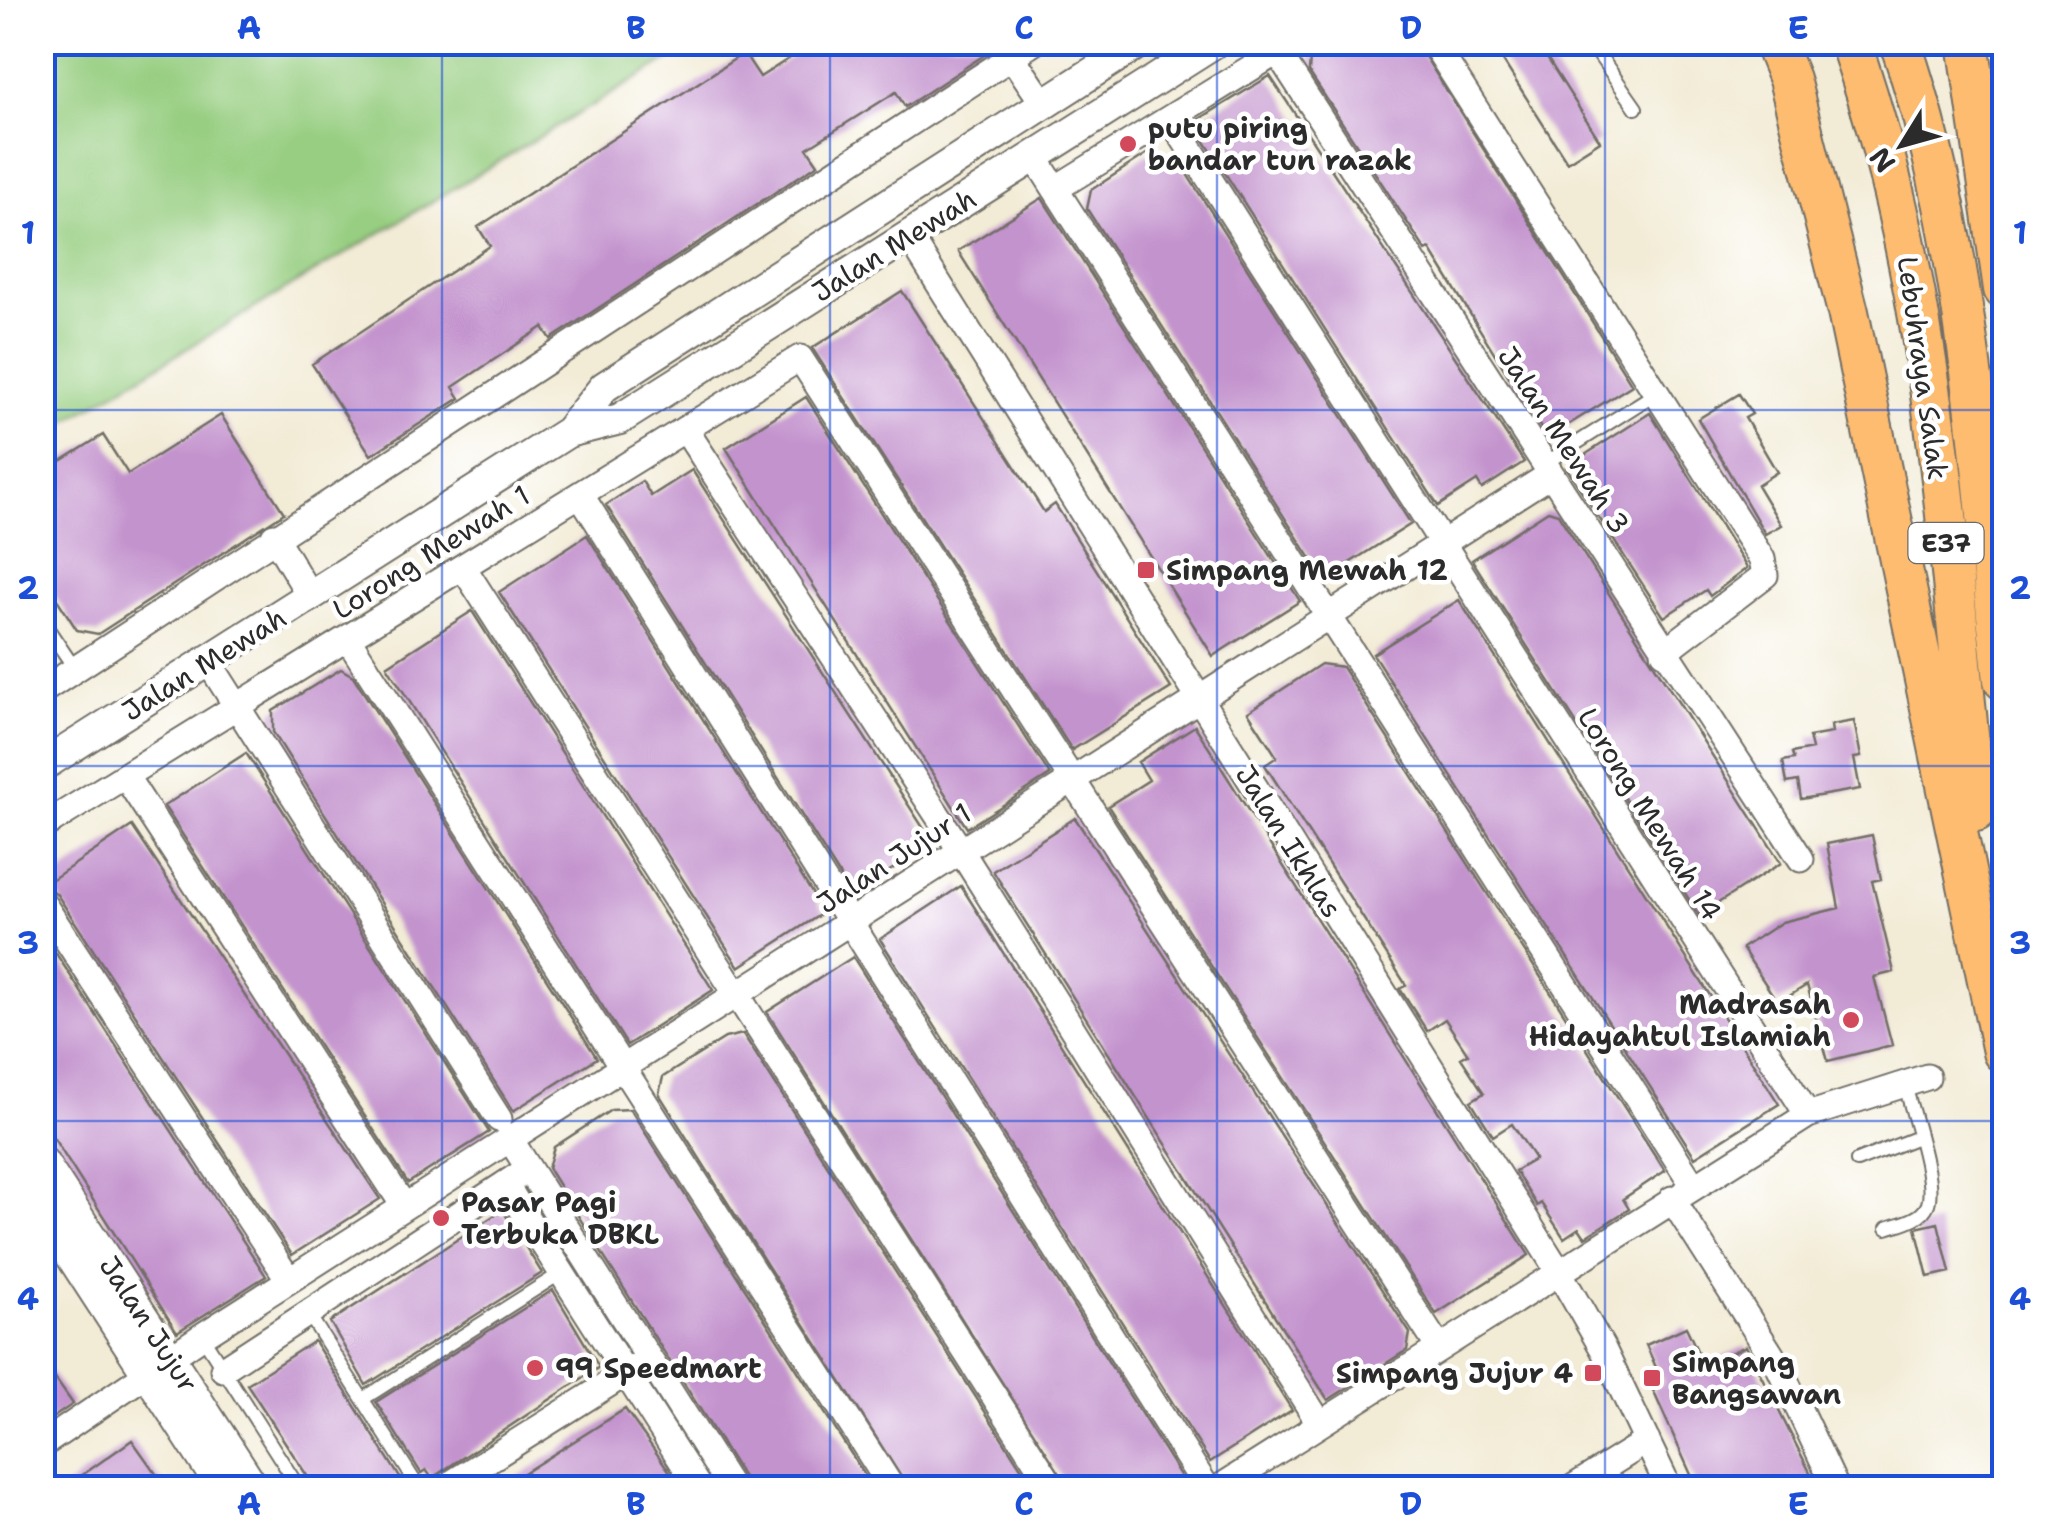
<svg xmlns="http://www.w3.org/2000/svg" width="2047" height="1531" font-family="'Shantell Sans',sans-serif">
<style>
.green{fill:#97ce81;stroke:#617c56;stroke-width:2.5}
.building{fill:#c393cd}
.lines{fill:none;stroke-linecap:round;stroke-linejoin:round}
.service-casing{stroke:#716e66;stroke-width:16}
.minor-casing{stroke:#716e66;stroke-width:29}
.tertiary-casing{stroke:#716e66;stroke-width:34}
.trunk-casing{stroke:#716e66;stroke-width:44}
.service{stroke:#fff;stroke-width:12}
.minor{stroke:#fff;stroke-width:25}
.tertiary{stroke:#fff;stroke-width:30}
.trunk{stroke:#febc70;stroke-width:40}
.grid{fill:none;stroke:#1d4ed8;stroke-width:2.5;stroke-opacity:0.55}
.poi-dot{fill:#d1495b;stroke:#fff;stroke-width:4}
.labels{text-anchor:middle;stroke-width:9;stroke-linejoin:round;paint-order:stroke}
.shield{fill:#fff;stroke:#6b6b6b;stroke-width:2.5}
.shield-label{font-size:25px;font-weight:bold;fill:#2b2b2b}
.poi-label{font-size:28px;font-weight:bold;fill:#2b2b2b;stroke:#fff;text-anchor:start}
.street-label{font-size:28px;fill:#2b2b2b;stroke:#fff}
.neatline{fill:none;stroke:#1d4ed8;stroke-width:4}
.grid-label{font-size:32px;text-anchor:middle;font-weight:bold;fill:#1d4ed8}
</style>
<rect width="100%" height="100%" fill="#fff"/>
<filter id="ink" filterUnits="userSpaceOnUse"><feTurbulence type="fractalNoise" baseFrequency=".01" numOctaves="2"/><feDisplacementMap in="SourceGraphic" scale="20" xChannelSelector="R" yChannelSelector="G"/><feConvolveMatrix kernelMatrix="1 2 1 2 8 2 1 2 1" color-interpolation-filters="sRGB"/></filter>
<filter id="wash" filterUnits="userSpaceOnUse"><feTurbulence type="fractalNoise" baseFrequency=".0048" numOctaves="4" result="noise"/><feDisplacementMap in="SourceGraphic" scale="40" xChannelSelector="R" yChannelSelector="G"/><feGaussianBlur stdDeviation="2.25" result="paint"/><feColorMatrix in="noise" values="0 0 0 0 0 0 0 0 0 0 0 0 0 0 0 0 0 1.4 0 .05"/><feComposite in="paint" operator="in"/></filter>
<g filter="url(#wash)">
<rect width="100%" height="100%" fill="#f2ebd5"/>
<path class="green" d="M 43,42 L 696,42 L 696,43 L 43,435 Z"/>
<g id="blocks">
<path class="building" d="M 815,42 L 1004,42 L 905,107 L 896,92 L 807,148 L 818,164 L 551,339 L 543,327 L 453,387 L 460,398 L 371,455 L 312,364 L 490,246 L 478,227 L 744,53 L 760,77 Z
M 1311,42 L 1416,42 L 1632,385 L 1547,438 L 1430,249 L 1426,251 L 1309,72 Z
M 1491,42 L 1537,42 L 1600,141 L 1567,162 Z
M 1270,76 L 1524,462 L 1482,489 L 1477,481 L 1438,506 L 1193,123 Z
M 1148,153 L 1178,160 L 1411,524 L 1324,579 L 1087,209 L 1091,190 Z
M 1042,198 L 1300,601 L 1213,656 L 958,251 Z
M 902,291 L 1044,512 L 1055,504 L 1171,688 L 1072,750 L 812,348 Z
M 1739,394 L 1752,414 L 1745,418 L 1777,472 L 1757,485 L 1781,525 L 1765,534 L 1698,419 Z
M 806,397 L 1050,775 L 967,828 L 726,448 Z
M 1650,413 L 1747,568 L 1710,596 L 1706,590 L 1664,617 L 1566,467 Z
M 221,415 L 284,513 L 98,634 L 77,630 L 42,576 L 42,473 L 103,435 L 128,474 Z
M 692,470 L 933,843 L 852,895 L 606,505 L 642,481 L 651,496 Z
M 1548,511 L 1558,514 L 1781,863 L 1699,915 L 1472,560 Z
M 587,535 L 824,912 L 739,967 L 499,592 Z
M 1459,600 L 1779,1104 L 1695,1157 L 1373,654 Z
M 472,611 L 713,990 L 627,1045 L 387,666 Z
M 1321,664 L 1342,667 L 1665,1171 L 1623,1199 L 1629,1209 L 1585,1237 L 1579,1228 L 1564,1238 L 1541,1203 L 1537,1206 L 1515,1171 L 1535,1159 L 1512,1124 L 1493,1136 L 1471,1101 L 1484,1093 L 1461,1058 L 1468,1054 L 1445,1019 L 1427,1031 L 1400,989 L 1406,985 L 1265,765 L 1277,757 L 1248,712 Z
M 341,669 L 353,676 L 597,1058 L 513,1111 L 273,732 L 273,711 Z
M 1854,721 L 1861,757 L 1854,758 L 1860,789 L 1801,799 L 1798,781 L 1787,783 L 1783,761 L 1794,759 L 1792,753 L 1812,749 L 1809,737 L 1832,733 L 1831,725 Z
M 1195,726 L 1529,1255 L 1436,1314 L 1108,806 L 1149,780 L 1138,762 Z
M 246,753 L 489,1132 L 408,1183 L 164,806 Z
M 1075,818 L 1410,1333 L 1407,1350 L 1328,1400 L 993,871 Z
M 132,826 L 380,1199 L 292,1255 L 56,893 L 42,886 Z
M 1872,835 L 1881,879 L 1872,881 L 1894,972 L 1874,977 L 1892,1045 L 1828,1061 L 1807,985 L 1778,1003 L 1742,948 L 1782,922 L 1839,908 L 1827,844 Z
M 961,886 L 1292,1410 L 1210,1462 L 880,939 Z
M 42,932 L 266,1276 L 177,1332 L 42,1120 Z
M 853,957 L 1183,1480 L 1181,1488 L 1069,1488 L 767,1012 Z
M 743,1034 L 1034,1488 L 908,1488 L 659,1094 L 663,1077 L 725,1038 Z
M 630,1109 L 873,1488 L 750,1488 L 746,1482 L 548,1168 L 554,1147 L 611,1110 Z
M 498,1213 L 505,1214 L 542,1273 L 366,1385 L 330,1322 Z
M 1938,1223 L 1950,1272 L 1928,1277 L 1916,1228 Z
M 553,1290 L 599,1367 L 432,1478 L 426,1470 L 421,1473 L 376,1402 Z
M 1686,1327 L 1704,1365 L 1746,1346 L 1818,1488 L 1697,1488 L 1652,1388 L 1663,1383 L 1646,1345 Z
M 314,1341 L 404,1484 L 397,1488 L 315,1488 L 247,1384 Z
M 42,1360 L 73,1404 L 42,1425 Z
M 625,1409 L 670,1472 L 643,1488 L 500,1488 Z
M 132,1440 L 166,1488 L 64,1488 Z"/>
</g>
</g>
<g filter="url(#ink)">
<use href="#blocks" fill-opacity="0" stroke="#716e66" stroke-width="2.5"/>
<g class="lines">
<g class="service-casing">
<path id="service" d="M 1590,42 L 1636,108
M 1544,464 L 1656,393
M 42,620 L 75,669
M 1857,1161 L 1918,1137
M 1887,1228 C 1901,1223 1922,1220 1928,1204 C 1936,1180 1911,1111 1905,1084
M 308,1313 L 419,1488
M 202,1336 L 299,1488
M 363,1399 L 561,1273
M 666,1488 L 690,1474"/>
</g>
<g class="minor-casing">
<path id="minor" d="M 1433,42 L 1762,559 L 1765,575 L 1664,652
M 1278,53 L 1801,859
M 1012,57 L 1044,104
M 1171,119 L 1808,1115
M 1034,156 L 1694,1186
M 1055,189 L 1293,42
M 909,236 L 1559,1272 L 1603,1349 L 1669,1488
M 685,429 L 961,851 L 1320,1424
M 580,494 L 1207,1488
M 274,536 L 310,596
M 463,567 L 1053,1488
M 348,639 L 892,1488
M 208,661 L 499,1119
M 42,691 L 1034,42
M 126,777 L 404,1206
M 42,827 L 800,358 L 1439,1348
M 42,902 L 289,1280
M 510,1139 L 731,1488
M 505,1184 L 699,1488
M 1672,1199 L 1779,1367 L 1836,1488
M 223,1369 L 528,1169
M 42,1445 L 202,1336 L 1551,474
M 444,1488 L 639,1365
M 1219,1488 L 1808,1115 L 1927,1077
M 1572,1488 L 1647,1441"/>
</g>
<g class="tertiary-casing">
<path id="tertiary" d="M 568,432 L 604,387 L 1140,42
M 42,766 L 568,432 L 620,419 L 1215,42
M 42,1161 L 254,1488
M 42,1211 L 222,1488"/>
</g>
<g class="trunk-casing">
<path id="trunk" d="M 1774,42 L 1789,79 L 1848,312 L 2003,1052
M 1850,42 C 1936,288 1948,554 1976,811
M 1900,42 C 1970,245 1980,468 2004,680
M 1968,42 L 2004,289"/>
</g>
<use href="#service" class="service"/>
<use href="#minor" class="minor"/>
<use href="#tertiary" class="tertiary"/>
<use href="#trunk" class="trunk"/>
</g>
</g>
<path class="grid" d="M 442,42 L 442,1488M 830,42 L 830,1488M 1217,42 L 1217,1488M 1605,42 L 1605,1488M 42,410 L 2004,410M 42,766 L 2004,766M 42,1121 L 2004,1121"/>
<g class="poi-dot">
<circle cx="1128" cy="144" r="10"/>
<rect x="1136" y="560" width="20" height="20" rx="5"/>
<circle cx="1851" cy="1020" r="10"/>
<circle cx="441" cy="1218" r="10"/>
<circle cx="535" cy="1368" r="10"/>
<rect x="1583" y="1363" width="20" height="20" rx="5"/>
<rect x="1642" y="1368" width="20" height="20" rx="5"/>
</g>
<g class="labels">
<rect class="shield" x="1908.5" y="523" width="75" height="40" rx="8"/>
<g class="shield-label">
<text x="1946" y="552">E37</text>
</g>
<g class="poi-label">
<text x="1148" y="138">putu piring<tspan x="1148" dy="32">bandar tun razak</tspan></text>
<text x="1166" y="580">Simpang Mewah 12</text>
<text x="1831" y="1014" text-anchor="end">Madrasah<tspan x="1831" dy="32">Hidayahtul Islamiah</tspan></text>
<text x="461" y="1212">Pasar Pagi<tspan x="461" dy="32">Terbuka DBKL</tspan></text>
<text x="1672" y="1372">Simpang<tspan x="1672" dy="32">Bangsawan</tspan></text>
<text x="555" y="1378">99 Speedmart</text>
<text x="1573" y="1383" text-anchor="end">Simpang Jujur 4</text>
</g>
<g class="street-label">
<text transform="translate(894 245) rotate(-32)" y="10">Jalan Mewah</text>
<text transform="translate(1923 368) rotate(82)" y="10">Lebuhraya Salak</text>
<text transform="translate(1564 440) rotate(57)" y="10">Jalan Mewah 3</text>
<text transform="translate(431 552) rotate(-32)" y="10">Lorong Mewah 1</text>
<text transform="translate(204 664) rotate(-32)" y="10">Jalan Mewah</text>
<text transform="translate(1650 814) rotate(58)" y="10">Lorong Mewah 14</text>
<text transform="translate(1289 841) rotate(58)" y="10">Jalan Ikhlas</text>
<text transform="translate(894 858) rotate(-33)" y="10">Jalan Jujur 1</text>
<text transform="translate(149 1324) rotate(57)" y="10">Jalan Jujur</text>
</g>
</g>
<rect width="2047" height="1531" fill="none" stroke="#fff" stroke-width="110"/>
<g transform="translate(1902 145) rotate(233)" stroke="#ffffff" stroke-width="8" paint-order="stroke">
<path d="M0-8L18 38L0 25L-18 38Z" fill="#2b2b2b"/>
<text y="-15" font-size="28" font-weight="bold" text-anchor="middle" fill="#2b2b2b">N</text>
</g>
<rect x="55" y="55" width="1937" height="1421" class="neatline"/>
<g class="grid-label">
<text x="249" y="39">A</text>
<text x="636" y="39">B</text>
<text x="1024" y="39">C</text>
<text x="1411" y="39">D</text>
<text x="1798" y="39">E</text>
<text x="28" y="244">1</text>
<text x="2020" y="244">1</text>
<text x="28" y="599">2</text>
<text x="2020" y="599">2</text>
<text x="28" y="954">3</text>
<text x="2020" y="954">3</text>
<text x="28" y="1310">4</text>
<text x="2020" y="1310">4</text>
<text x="249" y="1515">A</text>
<text x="636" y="1515">B</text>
<text x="1024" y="1515">C</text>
<text x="1411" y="1515">D</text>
<text x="1798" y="1515">E</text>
</g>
</svg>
